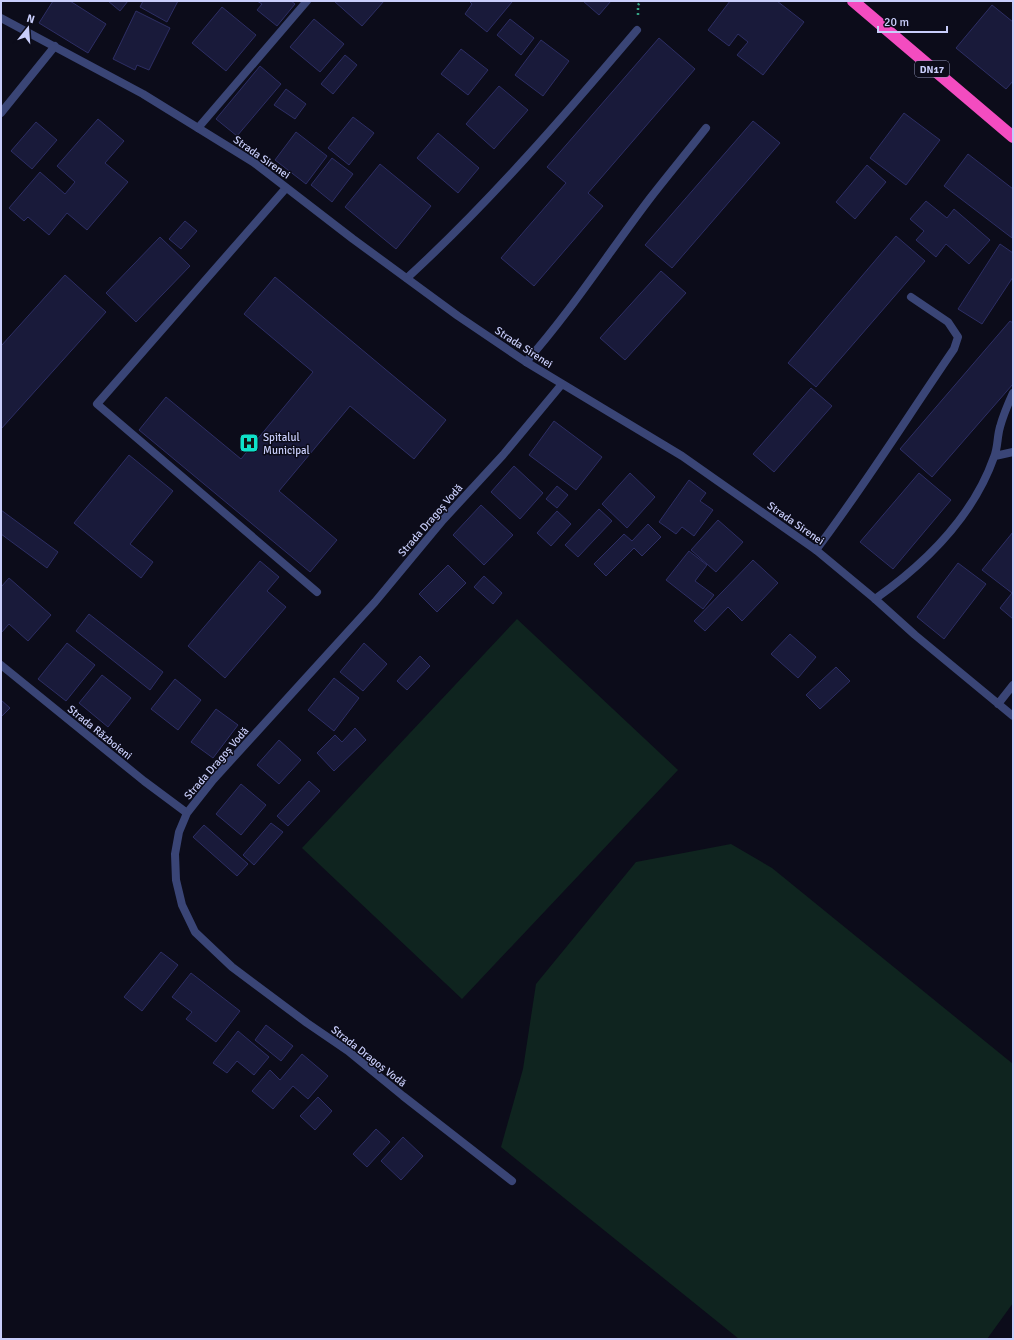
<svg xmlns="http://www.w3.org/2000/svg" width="1014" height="1340" font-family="Signika,sans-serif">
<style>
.green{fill:#0f241f}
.building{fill:#191a3a;stroke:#2d2e64}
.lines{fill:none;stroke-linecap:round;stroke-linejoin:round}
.path{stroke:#34a485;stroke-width:2.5;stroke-dasharray:2 3;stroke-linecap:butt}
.lane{stroke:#3a4576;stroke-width:8}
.street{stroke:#3a4576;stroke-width:8}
.highway{stroke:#f34cc0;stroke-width:12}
.labels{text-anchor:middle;stroke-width:3;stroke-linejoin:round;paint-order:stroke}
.shield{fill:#0c0c1a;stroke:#9094b8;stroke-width:1}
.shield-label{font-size:10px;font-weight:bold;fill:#c9cefb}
.street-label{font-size:11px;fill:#c9cefb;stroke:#0c0c1a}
.poi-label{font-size:11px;fill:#c9cefb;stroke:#0c0c1a;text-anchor:start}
</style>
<rect width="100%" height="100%" fill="#0c0c1a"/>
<path class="green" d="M 517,619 L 678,770 L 462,999 L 302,848 Z
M 731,844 L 772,868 L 1013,1064 L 1013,1303 L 987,1339 L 739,1339 L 501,1147 L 523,1069 L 536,984 L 636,862 Z"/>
<path class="building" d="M 53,1 L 70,1 L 106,24 L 88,53 L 39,23 Z
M 108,1 L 128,1 L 120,11 Z
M 143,1 L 178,1 L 167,22 L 140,7 Z
M 257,1 L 291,1 L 295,4 L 277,26 L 257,10 L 262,4 Z
M 334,1 L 384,1 L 362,26 Z
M 469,1 L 511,1 L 512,2 L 487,32 L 465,14 L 472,4 Z
M 583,1 L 611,1 L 599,15 Z
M 730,1 L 777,1 L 804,22 L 763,75 L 737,55 L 748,42 L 738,34 L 729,46 L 708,30 Z
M 992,5 L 1013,22 L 1013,81 L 1006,89 L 956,48 Z
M 222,7 L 256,35 L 226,71 L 192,43 Z
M 136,11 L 170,28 L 149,70 L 137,65 L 135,70 L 113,59 Z
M 314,19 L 344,44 L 320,72 L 290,47 Z
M 510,19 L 534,38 L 521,55 L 497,35 Z
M 659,38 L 695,69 L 588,193 L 603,206 L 534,286 L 501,258 L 566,183 L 547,167 Z
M 541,40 L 569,61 L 543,96 L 515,75 Z
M 461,49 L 488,70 L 468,95 L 441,74 Z
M 345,55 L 357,65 L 333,94 L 321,84 Z
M 260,66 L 281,84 L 237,136 L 216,119 Z
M 499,86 L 528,110 L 494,149 L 466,124 Z
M 286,89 L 306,104 L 295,119 L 274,105 Z
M 904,113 L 940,140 L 906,185 L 870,158 Z
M 353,117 L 374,133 L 349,165 L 328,148 Z
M 98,119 L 124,141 L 105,163 L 128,182 L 87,230 L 67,213 L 49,235 L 28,217 L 24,221 L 9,208 L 40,172 L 65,194 L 75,182 L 57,166 Z
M 753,121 L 780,143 L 672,268 L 645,245 Z
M 36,122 L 57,140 L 32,169 L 11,151 Z
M 296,132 L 327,156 L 306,184 L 275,160 Z
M 438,133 L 479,168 L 458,193 L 417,158 Z
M 968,154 L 1013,189 L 1012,238 L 944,186 Z
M 332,158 L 353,174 L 332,202 L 311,185 Z
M 380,164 L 431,206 L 396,249 L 345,207 Z
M 867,165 L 886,182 L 855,219 L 836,202 Z
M 926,201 L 947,218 L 954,209 L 990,240 L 969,264 L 946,244 L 936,257 L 916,240 L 924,231 L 910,219 Z
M 185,221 L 197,231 L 181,249 L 169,239 Z
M 896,236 L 925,261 L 816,387 L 788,363 Z
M 160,237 L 190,266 L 136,322 L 106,293 Z
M 1000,244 L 1013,253 L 1013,277 L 982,324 L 958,309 Z
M 661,271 L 686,293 L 625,360 L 600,338 Z
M 65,275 L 106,312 L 1,429 L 1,346 Z
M 275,277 L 446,420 L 414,459 L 350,406 L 279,491 L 337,540 L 310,572 L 139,430 L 166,397 L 241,459 L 313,372 L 244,314 Z
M 1010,321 L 1013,323 L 1013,384 L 932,477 L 900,449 Z
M 811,388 L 832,406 L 774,472 L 753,454 Z
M 554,421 L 602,457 L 576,490 L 529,455 Z
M 129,455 L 173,491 L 130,544 L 153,562 L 141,578 L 74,523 Z
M 514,466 L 543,493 L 520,519 L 491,492 Z
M 630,473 L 655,497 L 627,528 L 602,504 Z
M 919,473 L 951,500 L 893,569 L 860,542 Z
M 689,480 L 706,493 L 700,501 L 713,510 L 694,536 L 682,527 L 676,534 L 659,522 Z
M 557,486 L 568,495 L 557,508 L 546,499 Z
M 481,505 L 513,535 L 484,565 L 453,535 Z
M 599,509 L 612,521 L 578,557 L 565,545 Z
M 1,510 L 58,552 L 47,568 L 1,534 Z
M 557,511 L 571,524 L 551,546 L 537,533 Z
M 718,520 L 743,542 L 716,572 L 691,550 Z
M 648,524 L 661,537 L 642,556 L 634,548 L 606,576 L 594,564 L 624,534 L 632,541 Z
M 1013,532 L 1013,619 L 1000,608 L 1012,593 L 982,570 Z
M 689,551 L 707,565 L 695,581 L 714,595 L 703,609 L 666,580 Z
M 753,560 L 778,583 L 742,621 L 728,607 L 705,631 L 694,621 Z
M 260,561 L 279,577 L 267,591 L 286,607 L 225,678 L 188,646 Z
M 958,563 L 986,584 L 944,639 L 917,617 Z
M 448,565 L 466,583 L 437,612 L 419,594 Z
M 484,576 L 502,593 L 493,604 L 474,587 Z
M 9,578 L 51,615 L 28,641 L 9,624 L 1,633 L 1,587 Z
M 89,614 L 163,672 L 150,690 L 76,631 Z
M 790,634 L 816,657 L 798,678 L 771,654 Z
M 67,643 L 95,665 L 66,701 L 38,679 Z
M 364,643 L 387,664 L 363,691 L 340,672 Z
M 420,656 L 430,666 L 407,690 L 397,681 Z
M 836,667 L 850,681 L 820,709 L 806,695 Z
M 102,675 L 131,698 L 108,727 L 79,703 Z
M 334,678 L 359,698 L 334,731 L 308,710 Z
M 175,679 L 201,700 L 178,730 L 151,709 Z
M 1,700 L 10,708 L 1,717 Z
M 216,709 L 238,725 L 213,758 L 191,742 Z
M 355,728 L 366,740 L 334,771 L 317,753 L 335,735 L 342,742 Z
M 279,740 L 301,760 L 279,784 L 257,765 Z
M 309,781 L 320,791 L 288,826 L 277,816 Z
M 241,784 L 266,805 L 241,835 L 216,814 Z
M 271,823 L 283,832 L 254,865 L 243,855 Z
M 204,825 L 248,864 L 237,876 L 193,837 Z
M 161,952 L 178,965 L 142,1011 L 124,997 Z
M 191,973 L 240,1011 L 216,1042 L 186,1019 L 192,1012 L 172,997 Z
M 266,1025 L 293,1046 L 281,1061 L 255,1040 Z
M 238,1031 L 269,1057 L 254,1075 L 237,1061 L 227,1073 L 213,1063 Z
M 302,1054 L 328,1076 L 308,1099 L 293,1086 L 273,1109 L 252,1091 L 270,1070 L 280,1080 Z
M 318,1097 L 332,1111 L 315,1130 L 300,1116 Z
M 376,1129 L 390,1142 L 367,1167 L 353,1154 Z
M 403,1137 L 423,1156 L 401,1180 L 381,1161 Z"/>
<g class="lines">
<path class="path" d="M 638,15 L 638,5 L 641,1"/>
<path class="lane" d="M 198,128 L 307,1
M 286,188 L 97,404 L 317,592
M 407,278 C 490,202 564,116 637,30
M 526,362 C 572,310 609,252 651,197 C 669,174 688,151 706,128
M 995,456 L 1013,452
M 816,550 C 865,485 908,416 954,349 L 958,337 L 948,322 L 911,297
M 875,599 C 926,563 973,517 994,457 C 998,448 997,437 1000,427 C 1003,416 1008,404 1013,393"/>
<path class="street" d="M 1,18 L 143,94 L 253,162 L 353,239 L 458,316 L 526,362 L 682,456 L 816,550 L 875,599 L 915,635 L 1013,716
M 1,113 L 55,46
M 1,665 L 144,781 L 187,813
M 998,704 L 1013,685
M 512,1181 L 403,1096 L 348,1051 L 307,1023 L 232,967 L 195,932 L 182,905 L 176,880 L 175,854 L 179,832 L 187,813 L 213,780 L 375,602 L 443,520 L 503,455 L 562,384"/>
<path class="highway" d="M 853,1 L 1013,137"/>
</g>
<defs>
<g id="hospital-square" transform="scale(1)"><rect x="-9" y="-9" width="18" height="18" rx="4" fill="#0fe1c8" stroke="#0c0c1a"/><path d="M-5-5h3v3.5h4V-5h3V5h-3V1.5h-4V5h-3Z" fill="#111"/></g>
</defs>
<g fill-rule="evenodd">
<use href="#hospital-square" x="249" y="443"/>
</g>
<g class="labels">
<rect class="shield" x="915" y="61" width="34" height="16" rx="3"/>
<g class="shield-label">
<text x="932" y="73">DN17</text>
</g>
<g class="street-label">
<text transform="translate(262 157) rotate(35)" y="4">Strada Sirenei</text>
<text transform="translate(524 347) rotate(33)" y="4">Strada Sirenei</text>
<text transform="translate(430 520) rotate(-49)" y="4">Strada Dragoș Vodă</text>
<text transform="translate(796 523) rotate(35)" y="4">Strada Sirenei</text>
<text transform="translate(100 732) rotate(39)" y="4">Strada Războieni</text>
<text transform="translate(216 763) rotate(-49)" y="4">Strada Dragoș Vodă</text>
<text transform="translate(369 1056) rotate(38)" y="4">Strada Dragoș Vodă</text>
</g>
<g class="poi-label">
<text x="263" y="441">Spitalul<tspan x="263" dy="13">Municipal</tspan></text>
</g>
</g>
<rect width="1014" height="1340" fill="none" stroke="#c9cefb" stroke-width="4"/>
<g transform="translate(28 28) rotate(17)" stroke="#0c0c1a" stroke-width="3" paint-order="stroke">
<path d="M0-3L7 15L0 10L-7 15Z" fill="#c9cefb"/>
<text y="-6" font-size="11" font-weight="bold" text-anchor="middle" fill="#c9cefb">N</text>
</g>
<path d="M878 26v6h69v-6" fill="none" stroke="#c9cefb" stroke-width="2"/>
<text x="884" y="26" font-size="12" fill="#c9cefb" stroke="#0c0c1a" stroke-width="3" paint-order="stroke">20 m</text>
</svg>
